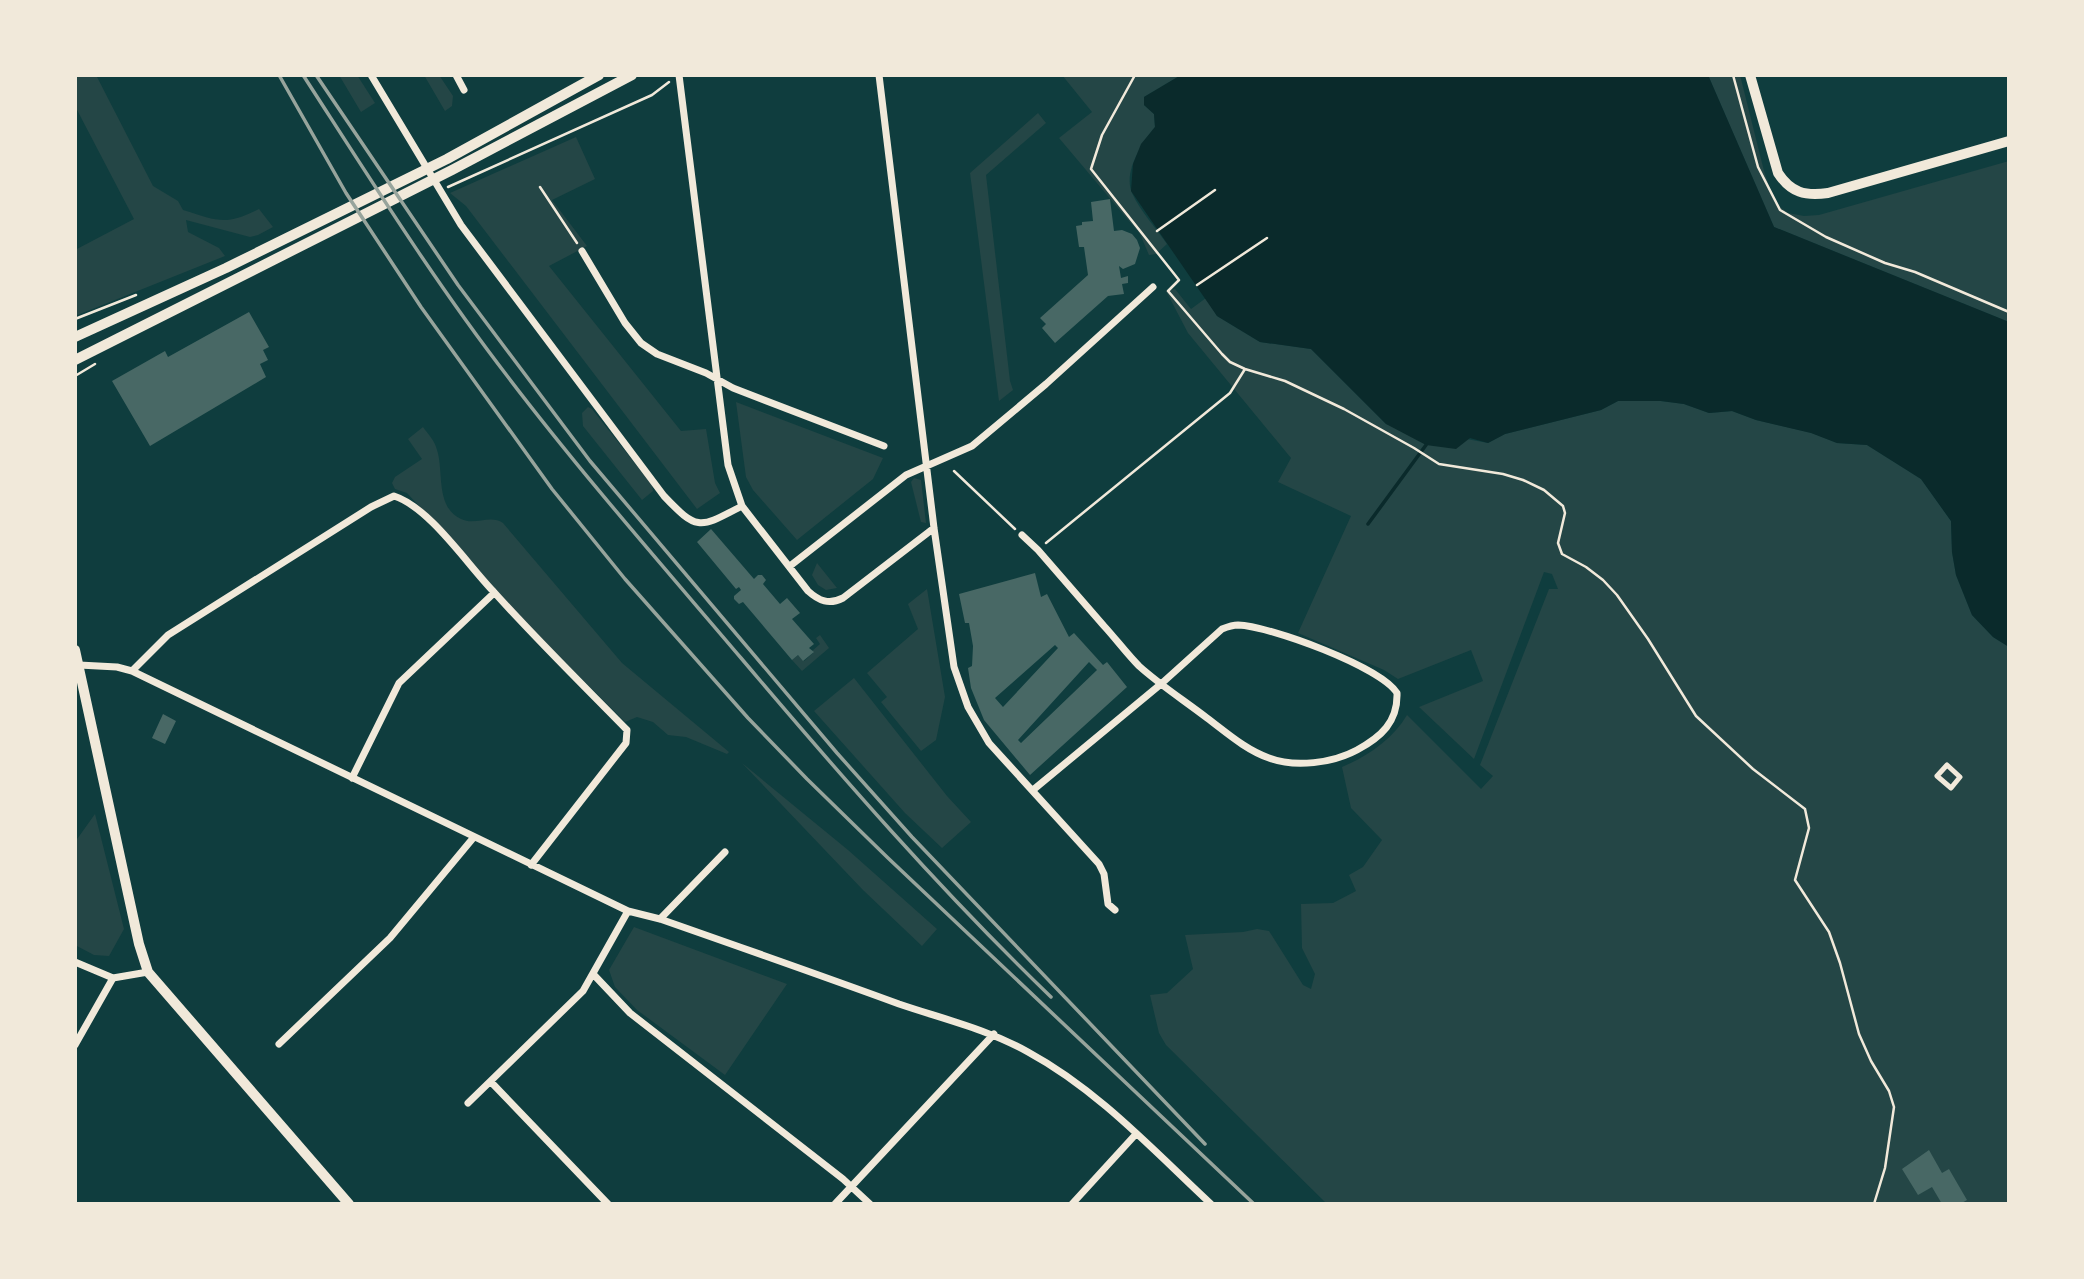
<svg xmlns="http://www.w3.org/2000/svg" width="2084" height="1279" font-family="'Fira Sans Condensed',sans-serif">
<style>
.green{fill:#244646}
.water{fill:#0a2a2b}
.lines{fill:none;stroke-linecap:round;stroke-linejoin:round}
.stream{stroke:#0a2a2b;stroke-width:3.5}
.building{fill:#486865;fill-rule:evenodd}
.path{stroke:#f1e9da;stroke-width:2.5}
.pedestrian{stroke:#f1e9da;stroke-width:5}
.minor{stroke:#f1e9da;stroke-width:7}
.secondary{stroke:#f1e9da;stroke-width:10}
.primary{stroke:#f1e9da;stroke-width:10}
.rail{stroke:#97a49c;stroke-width:3.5}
</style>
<rect width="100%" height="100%" fill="#0f3d3e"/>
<path class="green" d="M 75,75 L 96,75 L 153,186 L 178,201 L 183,210 C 218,221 226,226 259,209 L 273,227 L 258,235 L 250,237 L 186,220 L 188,232 L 219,248 L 225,256 L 75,316 L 75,250 L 134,219 L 75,106 Z
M 339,75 L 357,75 L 375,103 L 361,112 Z
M 424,75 L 439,75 L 453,96 L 452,106 L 445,111 Z
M 1062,75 L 1181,75 L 1144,97 L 1144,105 L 1154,114 L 1155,127 C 1142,143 1123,172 1132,193 C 1140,211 1156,228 1167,244 L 1156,254 L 1149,255 L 1140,234 L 1059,138 L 1092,112 Z
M 1708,75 L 1740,75 L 1764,171 L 1775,203 L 1788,213 L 1804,216 L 1819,215 L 2009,161 L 2009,322 L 1774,227 Z
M 1038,113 L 1046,123 L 986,175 L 1010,381 L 1013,390 L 999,401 L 970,173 Z
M 576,137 L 595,179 L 552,200 L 587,246 L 549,266 L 681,431 L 706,429 L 715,483 L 720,493 L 697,509 L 466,206 L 450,193 Z
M 1175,289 L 1191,309 L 1206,298 L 1217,316 L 1260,342 L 1311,349 L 1386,424 L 1488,443 L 1505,434 L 1601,410 L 1618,401 L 1661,401 L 1684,404 L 1709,413 L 1732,411 L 1756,420 L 1812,433 L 1837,443 L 1867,445 L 1921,479 L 1951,521 L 1952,552 L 1956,575 L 1972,615 L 1993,637 L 2009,647 L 2009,1204 L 1327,1204 L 1166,1045 L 1159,1033 L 1150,995 L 1167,993 L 1193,969 L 1185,935 L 1243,932 L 1257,929 L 1269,931 L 1303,985 L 1311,989 L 1315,974 L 1302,948 L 1301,904 L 1333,903 L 1356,891 L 1349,875 L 1363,867 L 1382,840 L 1351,808 L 1342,767 C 1368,756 1393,739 1407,715 L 1481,789 L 1493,776 L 1480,765 L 1549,589 L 1558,589 L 1552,574 L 1544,572 L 1474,759 L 1419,707 L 1483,681 L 1471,650 L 1398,679 L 1384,670 L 1298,633 L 1351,516 L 1278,482 L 1291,458 L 1188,333 L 1166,291 Z
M 736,402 L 883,458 L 873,479 L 797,540 L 753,490 L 746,477 Z
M 588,407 L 592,409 L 652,485 L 653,491 L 642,500 L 583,426 L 582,413 Z
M 423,427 C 428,434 435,441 437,450 C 444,471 435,507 461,519 C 475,526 490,514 503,523 L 622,663 L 729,752 L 727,754 L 686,737 L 668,735 L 653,722 L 637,717 L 625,722 L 533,630 L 407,493 L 395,489 L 392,483 L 395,477 L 422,459 L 408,439 Z
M 914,478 L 921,480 L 926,523 L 921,522 L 911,482 Z
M 817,563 L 837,588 L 826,590 L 818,585 L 812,575 Z
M 927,589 L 945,697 L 936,740 L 921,751 L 881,702 L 887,697 L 867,673 L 918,629 L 908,604 Z
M 820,635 L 829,648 L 802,671 L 792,660 L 798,655 L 804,661 L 813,653 L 812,651 L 820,644 L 816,638 Z
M 854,678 L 947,796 L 971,822 L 942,848 L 905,813 L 814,711 Z
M 742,763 L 848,850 L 937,929 L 922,946 L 863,890 Z
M 95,814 L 124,929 L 109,956 L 94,955 L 75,945 L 75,842 Z
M 634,927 L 787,984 L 725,1075 L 637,1010 L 615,987 L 609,970 Z"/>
<path class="water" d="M 1181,75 L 1708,75 L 1774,227 L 2009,322 L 2009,647 L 1993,637 L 1972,615 L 1956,575 L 1952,552 L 1951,521 L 1921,479 L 1867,445 L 1837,443 L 1811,433 L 1756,420 L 1732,411 L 1709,413 L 1684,404 L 1661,401 L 1618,401 L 1601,410 L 1505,434 L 1488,443 L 1470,438 L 1456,449 L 1426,445 L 1386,424 L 1311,349 L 1260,342 L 1217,316 L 1131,191 L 1133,164 L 1141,144 L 1155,127 L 1154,114 L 1144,105 L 1144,97 Z"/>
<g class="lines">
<path class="stream" d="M 1368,524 L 1426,445"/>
</g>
<path class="building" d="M 1110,199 L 1114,231 L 1122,230 L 1132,234 L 1137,240 L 1140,248 L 1135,264 L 1123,269 L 1119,266 L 1121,278 L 1128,276 L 1128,283 L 1122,284 L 1124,294 L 1108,296 L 1055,343 L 1042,328 L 1046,324 L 1040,318 L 1088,275 L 1084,247 L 1079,247 L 1076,226 L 1082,225 L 1082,222 L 1093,221 L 1091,202 Z
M 249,312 L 269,347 L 263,350 L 268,360 L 260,364 L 266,377 L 150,446 L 112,381 L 165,351 L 168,357 Z
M 711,529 L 754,579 L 758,575 L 762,575 L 766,580 L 763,584 L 780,604 L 787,598 L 800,613 L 792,619 L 814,644 L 809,648 L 814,652 L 803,661 L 798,655 L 792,660 L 743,602 L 739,604 L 734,599 L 734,596 L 741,590 L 739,587 L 736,589 L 697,542 Z
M 1035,573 L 1041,597 L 1047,594 L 1069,637 L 1074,633 L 1103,665 L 1107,662 L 1127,687 L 1030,775 L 984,720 L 971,688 L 968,668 L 972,666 L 973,646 L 969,623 L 965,623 L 959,594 ZM 1055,645 L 1058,648 L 1003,707 L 995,698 ZM 1089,662 L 1097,670 L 1021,743 L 1018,740 Z
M 163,714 L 176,721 L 165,744 L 152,738 Z
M 1929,1150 L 1942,1173 L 1949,1169 L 1967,1200 L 1960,1204 L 1942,1204 L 1932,1187 L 1918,1195 L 1902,1169 Z"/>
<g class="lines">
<path class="path" d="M 1135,75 L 1102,135 L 1091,169 L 1179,280 L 1168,291 L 1222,354 L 1230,362 L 1245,369 L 1285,381 L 1344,409 L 1414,448 L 1439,464 L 1503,474 L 1523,480 L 1544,490 L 1563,506 L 1565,513 L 1558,543 L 1562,554 L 1586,567 L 1603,580 L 1617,595 L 1648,639 L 1696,716 L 1753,769 L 1805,809 L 1809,828 L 1795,880 L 1829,932 L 1840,963 L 1859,1034 L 1871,1061 L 1889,1091 L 1894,1107 L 1885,1168 L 1874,1204
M 1733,75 L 1758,167 L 1780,210 L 1826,237 L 1885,263 L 1915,272 L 2009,312
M 448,187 L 652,95 L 669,82
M 540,187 L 577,243
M 1157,231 L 1215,190
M 1197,285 L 1267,238
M 75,319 L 136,295
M 75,376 L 95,364
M 954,471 L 1015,529
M 1046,543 L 1230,393 L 1245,369"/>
<path class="pedestrian" d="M 1947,765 L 1960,777 L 1951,788 L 1937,776 Z"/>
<path class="minor" d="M 371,75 L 461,225 L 664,496 C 698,532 700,528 742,506
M 456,75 L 464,90
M 679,75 L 728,465 L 742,506 L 808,591 C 819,601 829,605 843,598 L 934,528
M 879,75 L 934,528 L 954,667 L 968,707 L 989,743 L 1099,864 L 1104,874 L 1108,904 L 1115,910
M 582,251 L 625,323 L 641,343 L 657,354 L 706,373 L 733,388 L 884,446
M 1022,535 L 1038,550 C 1060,575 1082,601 1104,626 C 1116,639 1127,654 1139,666 C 1160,685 1185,701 1207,718 C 1227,733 1246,750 1269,758 C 1295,768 1333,763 1357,750 C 1381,737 1398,722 1397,693 C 1381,667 1270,626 1238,625 C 1232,625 1227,627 1222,629 L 1161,684 L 1033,790
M 790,566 L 906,475 L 972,446 L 1046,384 L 1153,287
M 79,665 L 117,667 L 132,671 L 628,911 L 660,919 C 740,947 820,975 899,1004 C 943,1019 987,1029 1028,1052 C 1098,1090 1153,1150 1211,1204
M 132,671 L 168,635 L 371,507 L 394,496 C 429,507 467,564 493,591 C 536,639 582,684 627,730 L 626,743 L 531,865
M 352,778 L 399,683 L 494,593
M 660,919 L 725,852
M 75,962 L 113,978 L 148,972
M 594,975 L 630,1013 L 843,1179 L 870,1204
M 279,1044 L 390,938 L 474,837
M 75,1045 L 113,978
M 491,1082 L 608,1204
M 468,1103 L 583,991 L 628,911
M 835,1204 L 994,1034
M 1072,1204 L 1136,1134"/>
<path class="secondary" d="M 75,650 L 139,944 L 148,972 L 349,1204"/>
<path class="primary" d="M 1750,75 L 1778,173 C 1791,193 1805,196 1828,193 L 2009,141
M 75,337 L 226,268 L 447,159 L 599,75
M 75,360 L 452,170 L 632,75"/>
<path class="rail" d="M 279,75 L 346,193 L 421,307 L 552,489 L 625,579 L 748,718 L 807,779 L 888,858 L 1254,1204
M 303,75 C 369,177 434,281 508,377 C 582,474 662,565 741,658 C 840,775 940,890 1051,997
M 316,75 L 458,285 L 590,461 L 837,753 L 912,837 L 1205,1144"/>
</g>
<rect width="2084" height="1279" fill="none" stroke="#f1e9da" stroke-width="154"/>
</svg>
